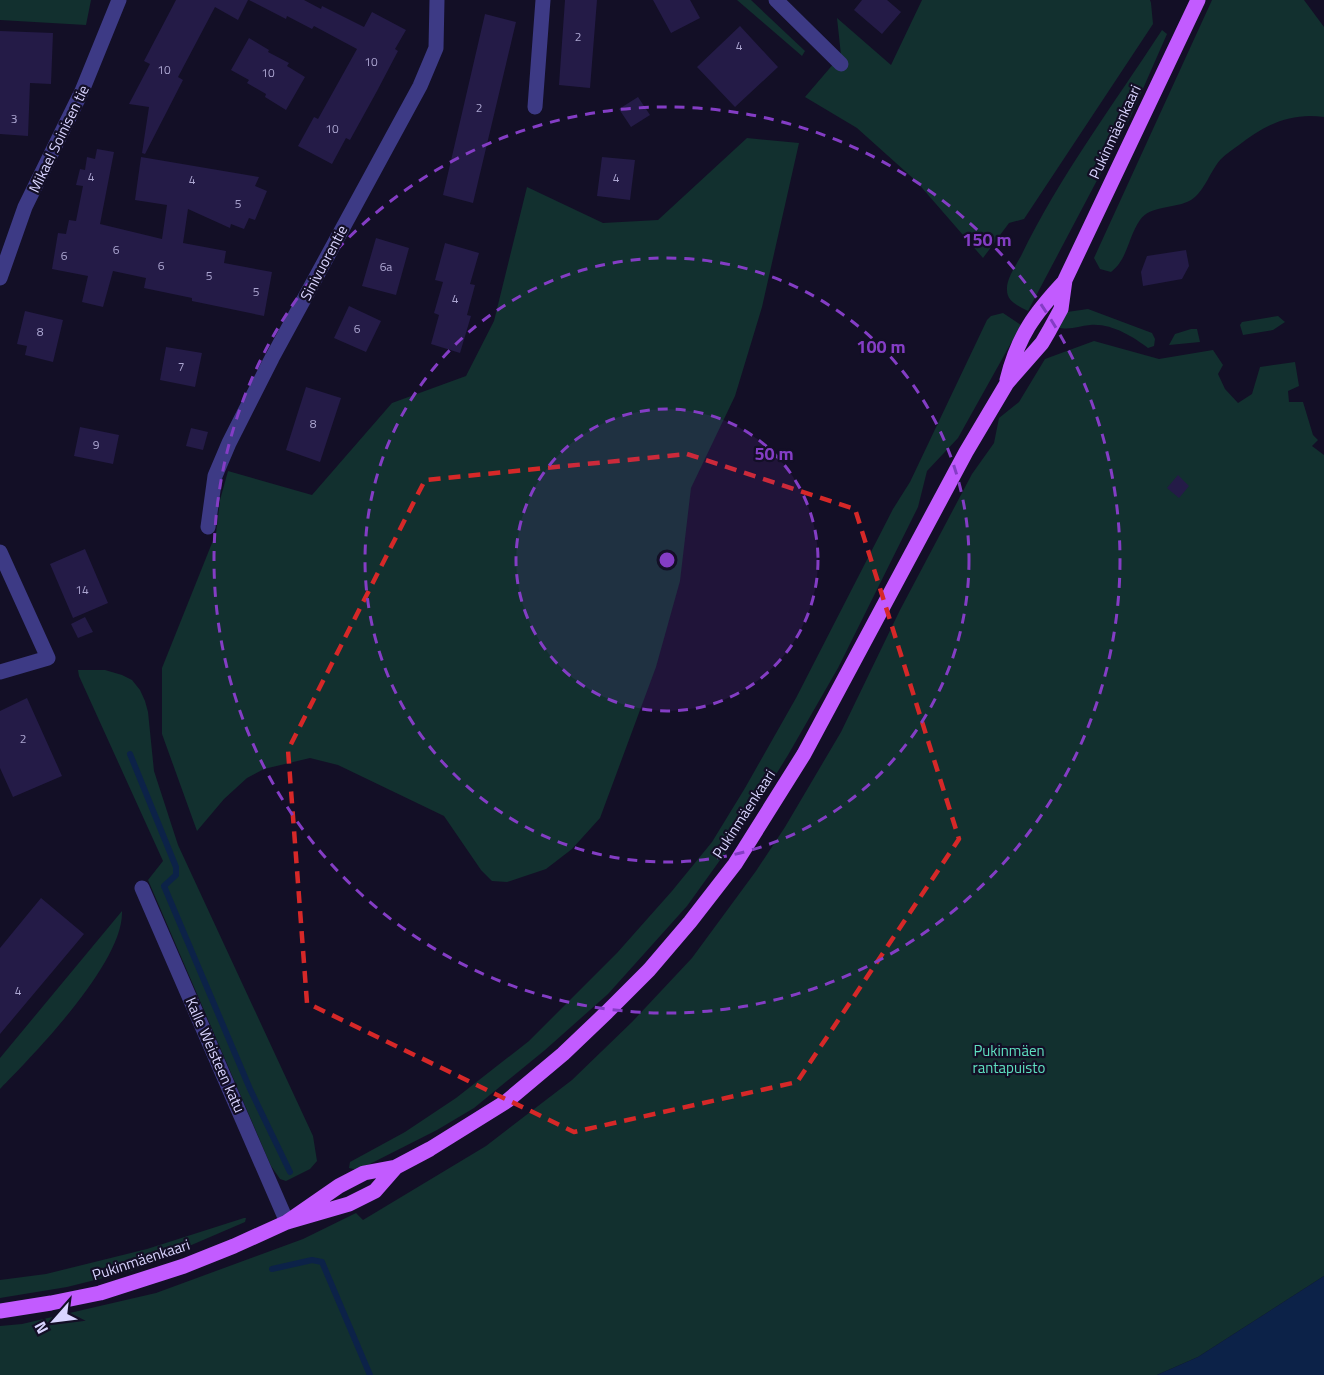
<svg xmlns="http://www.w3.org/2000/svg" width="1324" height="1375" font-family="'Titillium Web',sans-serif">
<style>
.green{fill:#12302f}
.water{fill:#0c2248}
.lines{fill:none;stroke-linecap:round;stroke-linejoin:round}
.stream{stroke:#0c2248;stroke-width:6}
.building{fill:#241b47}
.minor{stroke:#3d3a85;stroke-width:15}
.major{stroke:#c25bff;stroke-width:15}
.marked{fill:none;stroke:#d62828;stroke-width:4.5;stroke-dasharray:12 8;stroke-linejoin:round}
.ring{fill:none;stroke:#843dc5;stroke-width:3;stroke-dasharray:10 8}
.labels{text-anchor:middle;stroke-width:4.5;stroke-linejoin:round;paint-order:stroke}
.number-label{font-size:12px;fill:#aca6d1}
.street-label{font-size:15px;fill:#d9d4ff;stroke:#130f26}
.park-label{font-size:15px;fill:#5fe0c0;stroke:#130f26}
.centre{fill:#843dc5;stroke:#130f26;stroke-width:3}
.ring-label{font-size:18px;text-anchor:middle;font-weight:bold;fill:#843dc5;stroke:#130f26;stroke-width:4.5;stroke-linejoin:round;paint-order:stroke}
</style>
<rect width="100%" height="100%" fill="#130f26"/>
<path class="green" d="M 0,0 L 91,0 L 86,25 L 0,20 Z
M 737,0 L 751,0 L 805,51 L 802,56 Z
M 922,0 L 1150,0 L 1151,3 L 1153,24 L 1024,219 L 1009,223 L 983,258 L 916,181 L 857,128 L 805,97 L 841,55 L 837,18 L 891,65 Z
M 1212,0 L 1304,0 L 1324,27 L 1324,117 C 1291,112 1264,125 1239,145 C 1233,149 1226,154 1221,159 C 1210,171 1205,191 1191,200 C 1176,209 1150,205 1140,220 C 1128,237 1128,259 1111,272 L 1100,269 L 1094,258 Z
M 1162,30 L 1167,34 L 1131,116 L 1028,311 C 1019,306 1007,302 1007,290 C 1006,279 1016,265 1021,256 C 1059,177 1114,104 1162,30 Z
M 747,138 L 799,143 L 762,307 L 735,396 L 691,488 L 680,581 L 656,667 L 600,818 L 572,849 L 546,869 L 507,882 L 492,881 L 481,870 L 444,816 L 338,765 L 310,758 L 264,769 L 247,778 L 224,799 L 197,831 L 162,734 L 162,668 L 216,533 L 220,500 L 228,471 L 312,495 L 392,403 L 466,376 L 494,321 L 527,187 L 603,223 L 658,220 Z
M 1088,309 L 1152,333 L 1155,339 L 1154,346 L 1148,348 C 1132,336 1111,323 1090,325 C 1079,326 1069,331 1057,327 L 1067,312 Z
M 1003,313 L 1021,325 L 958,438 L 927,471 L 918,507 L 838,668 L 788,755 L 741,831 L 687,906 L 608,994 L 545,1050 L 474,1108 L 437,1130 L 358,1170 L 349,1168 L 350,1162 L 405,1132 L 456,1098 L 529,1041 L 617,953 L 672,891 L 712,842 L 745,788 L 796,698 L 893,509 L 910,482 L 987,320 L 991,316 Z
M 1278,316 L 1285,322 L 1273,330 L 1243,335 L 1240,325 L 1242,322 Z
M 1191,329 L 1197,329 L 1200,342 L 1169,345 L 1175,334 Z
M 1094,341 L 1159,359 L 1213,350 L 1223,365 L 1218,374 L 1225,389 L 1238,403 L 1252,394 L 1260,367 L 1295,362 L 1299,386 L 1288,391 L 1289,402 L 1303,402 L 1313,435 L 1318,440 L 1312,446 L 1324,455 L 1324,1276 L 1198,1357 L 1157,1375 L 0,1375 L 0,1326 L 22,1324 L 156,1293 L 303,1239 L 356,1213 L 363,1220 L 486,1146 L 572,1080 L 632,1022 L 692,958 L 756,871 L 785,827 L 841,732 L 900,610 L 972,474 L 994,443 L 999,418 L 1019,402 L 1045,359 Z
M 78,670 L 105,670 L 122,675 L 132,680 L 140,690 L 145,701 L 148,712 L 154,771 L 178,845 L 313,1136 L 317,1161 L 310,1169 L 286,1181 L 280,1179 L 271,1166 L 148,880 L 163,861 L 79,676 Z
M 122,911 C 124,962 35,1053 0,1089 L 0,1058 Z
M 244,1218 L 246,1218 L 245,1222 L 131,1271 L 67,1287 L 0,1298 L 0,1280 L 46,1274 L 147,1249 Z"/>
<path class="water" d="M 1324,1276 L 1324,1375 L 1157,1375 L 1198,1357 Z"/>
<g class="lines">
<path class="stream" d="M 130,754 L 176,867 L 176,875 L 164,886 L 250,1089 L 290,1172
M 272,1269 L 312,1260 L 322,1262 L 370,1375"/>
</g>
<path class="building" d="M 176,0 L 248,0 L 238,20 L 215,7 L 178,77 L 183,80 L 145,154 L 142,153 L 149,107 L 129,104 L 150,64 L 144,61 Z
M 249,0 L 304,0 L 321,9 L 322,6 L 364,27 L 372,12 L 406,30 L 395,49 L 398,51 L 377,91 L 350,140 L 346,138 L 332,164 L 298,146 L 314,117 L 318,119 L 357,49 L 314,26 L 312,29 L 287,16 L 286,19 Z
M 565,0 L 597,0 L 590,88 L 559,85 Z
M 653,0 L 690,0 L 700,18 L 671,33 Z
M 862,0 L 887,0 L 901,12 L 882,34 L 854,10 Z
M 485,14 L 516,22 L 473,203 L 443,195 Z
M 740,26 L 778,67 L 735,107 L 697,67 Z
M 0,31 L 53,33 L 51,84 L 30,83 L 28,136 L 0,134 Z
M 249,38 L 269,50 L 268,52 L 289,63 L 287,66 L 305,77 L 286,110 L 265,97 L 266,94 L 247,83 L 249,80 L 231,70 Z
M 638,97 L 650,115 L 631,127 L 619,109 Z
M 97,149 L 114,152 L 100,224 L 162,239 L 167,205 L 135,200 L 141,157 L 259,177 L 255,186 L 267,191 L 255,220 L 249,218 L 244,229 L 231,224 L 230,228 L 188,209 L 183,243 L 226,251 L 224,263 L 272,272 L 264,316 L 192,301 L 192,298 L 144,288 L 146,278 L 113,271 L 103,307 L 82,302 L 88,276 L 52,269 L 58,233 L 66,234 L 69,220 L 76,221 L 83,186 L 76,185 L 80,169 L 85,170 L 87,157 L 95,159 Z
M 602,157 L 635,160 L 630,200 L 597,196 Z
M 376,238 L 409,248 L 396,295 L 362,286 Z
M 445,243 L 479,253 L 470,284 L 475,285 L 467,315 L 471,316 L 460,353 L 431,344 L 439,315 L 434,313 L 443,282 L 435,280 Z
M 1186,250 L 1189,266 L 1182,279 L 1143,286 L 1141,272 L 1147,256 Z
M 349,306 L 381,321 L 366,352 L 334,338 Z
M 25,311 L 63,320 L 53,362 L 25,355 L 27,346 L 17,344 Z
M 166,347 L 202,353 L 195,387 L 160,380 Z
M 306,387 L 341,398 L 320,462 L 286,450 Z
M 80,427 L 119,435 L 113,464 L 74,456 Z
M 191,428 L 208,432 L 203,450 L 186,446 Z
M 1178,475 L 1189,486 L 1179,498 L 1167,488 Z
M 85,549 L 108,603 L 73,618 L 50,564 Z
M 85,617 L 93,632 L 78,638 L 71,624 Z
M 27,698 L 62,776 L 13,797 L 0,768 L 0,711 Z
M 41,898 L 84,934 L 0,1034 L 0,948 Z"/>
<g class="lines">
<path class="minor" d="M 776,0 L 841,64
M 535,107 L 543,0
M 0,278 L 25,207 L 82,91 L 119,0
M 208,527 L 215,476 L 229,443 L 272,358 L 420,86 L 436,48 L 437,0
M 0,552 L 48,658 L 0,672
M 142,888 L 287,1222"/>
<path class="major" d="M 1007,380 C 1018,336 1034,314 1065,281
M 287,1222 L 339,1186 L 364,1173 L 396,1167 L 430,1149 L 507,1101 L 563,1054 L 607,1012 L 649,970 L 690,922 L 735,864 L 804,754 L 966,452 L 1007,383 L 1042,343 L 1049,331 L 1061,309 L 1065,280 L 1198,0
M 0,1311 L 51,1303 L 100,1293 L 184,1266 L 234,1246 L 287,1222 L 349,1204 L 375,1191 L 396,1167"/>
</g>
<path class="marked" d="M 687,454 L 855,509 L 959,839 L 797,1082 L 574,1132 L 307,1003 L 288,750 L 425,480 Z"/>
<circle cx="667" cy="560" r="151" fill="#843dc5" fill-opacity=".12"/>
<g class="ring">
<circle cx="667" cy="560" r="151"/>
<circle cx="667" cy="560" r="302"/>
<circle cx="667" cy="560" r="453"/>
</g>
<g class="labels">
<g class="number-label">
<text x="578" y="41">2</text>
<text x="739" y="50">4</text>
<text x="371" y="66">10</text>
<text x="164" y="74">10</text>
<text x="268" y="77">10</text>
<text x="479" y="112">2</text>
<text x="14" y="123">3</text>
<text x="332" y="133">10</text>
<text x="91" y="181">4</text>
<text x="616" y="182">4</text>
<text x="192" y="184">4</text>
<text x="238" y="208">5</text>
<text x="116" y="254">6</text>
<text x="64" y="260">6</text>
<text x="161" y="270">6</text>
<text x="386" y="271">6a</text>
<text x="209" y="280">5</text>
<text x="256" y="296">5</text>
<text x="455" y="303">4</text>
<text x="357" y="333">6</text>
<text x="40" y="336">8</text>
<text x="181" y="371">7</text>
<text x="313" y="428">8</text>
<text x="96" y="449">9</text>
<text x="82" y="594">14</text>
<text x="23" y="743">2</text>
<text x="18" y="995">4</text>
</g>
<g class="street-label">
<text transform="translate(1115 132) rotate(-65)" y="5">Pukinmäenkaari</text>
<text transform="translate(59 139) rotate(-64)" y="5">Mikael Soinisen tie</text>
<text transform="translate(324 263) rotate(-62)" y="5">Sinivuorentie</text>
<text transform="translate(744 814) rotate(-57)" y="5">Pukinmäenkaari</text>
<text transform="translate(215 1055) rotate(66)" y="5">Kalle Weisteen katu</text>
<text transform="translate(141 1260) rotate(-18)" y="5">Pukinmäenkaari</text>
</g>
<g class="park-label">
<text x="1009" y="1056">Pukinmäen<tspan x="1009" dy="17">rantapuisto</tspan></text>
</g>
</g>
<circle cx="667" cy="560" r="9" class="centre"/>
<g class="ring-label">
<text x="987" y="246">150 m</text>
<text x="881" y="353">100 m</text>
<text x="774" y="460">50 m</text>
</g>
<g transform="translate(54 1321) rotate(242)" stroke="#130f26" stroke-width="4.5" paint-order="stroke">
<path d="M0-4.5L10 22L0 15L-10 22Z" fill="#d9d4ff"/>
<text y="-9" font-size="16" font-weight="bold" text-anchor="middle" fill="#d9d4ff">N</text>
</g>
</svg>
